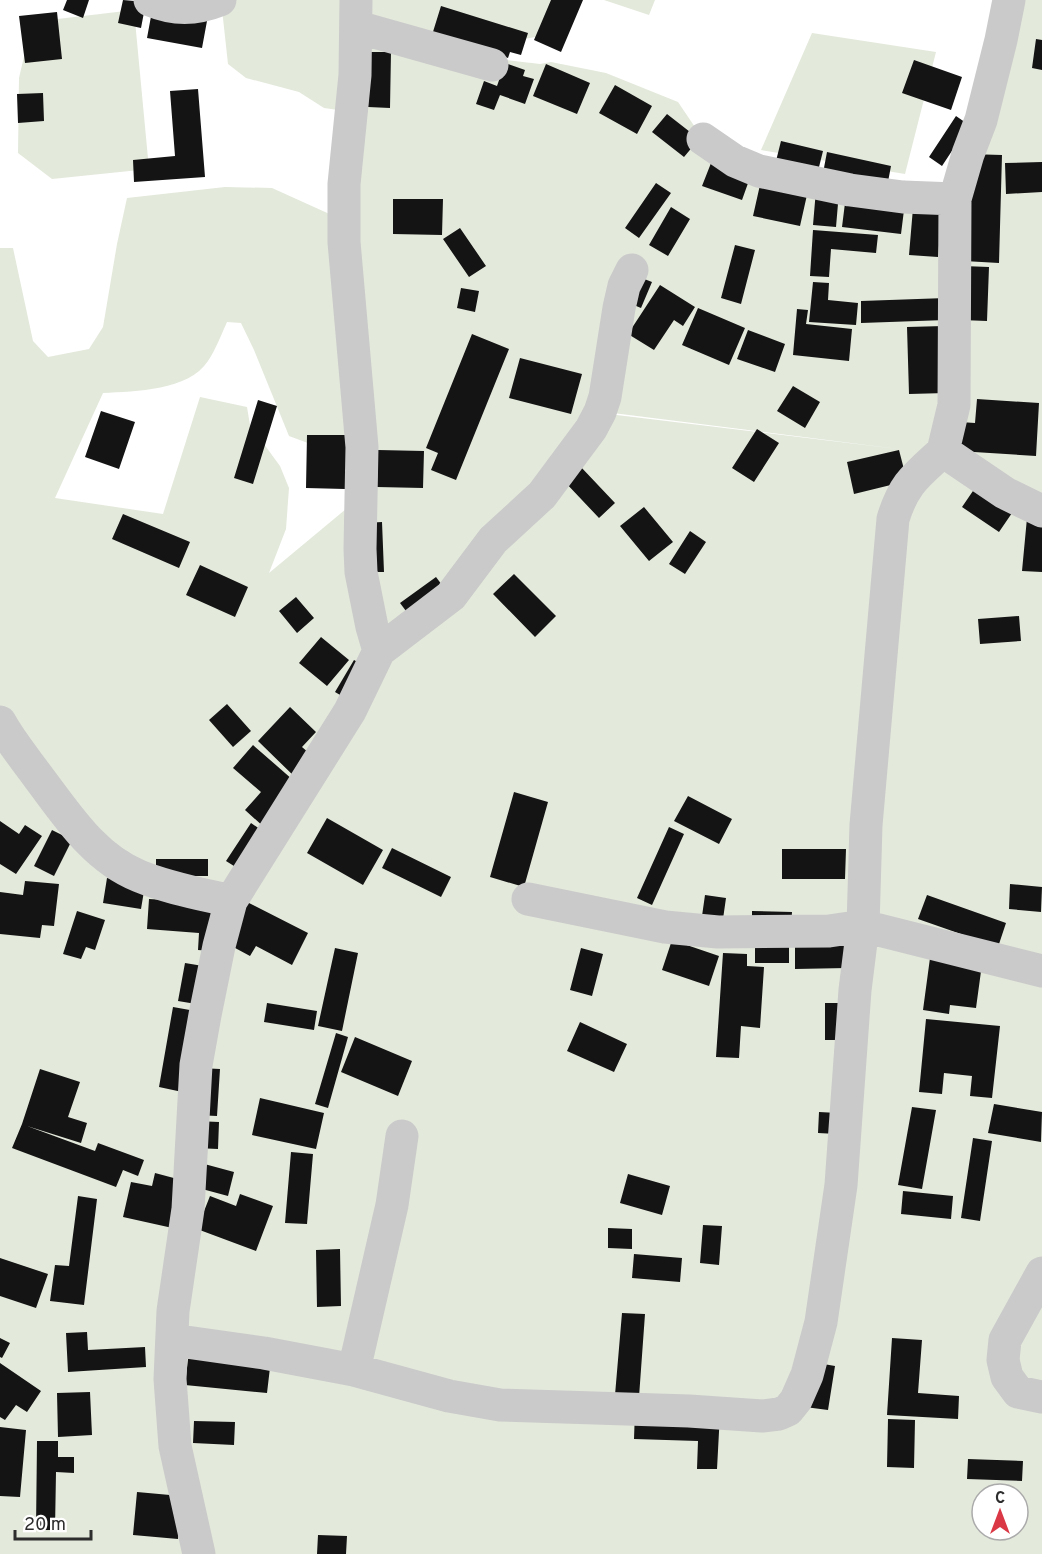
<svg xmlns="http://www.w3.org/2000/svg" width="1042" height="1554" font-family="Overpass,sans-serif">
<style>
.green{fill:#e3e9db;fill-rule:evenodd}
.building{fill:#141414}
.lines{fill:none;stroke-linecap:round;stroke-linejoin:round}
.minor{stroke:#cacaca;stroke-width:33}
</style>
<rect width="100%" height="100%" fill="#fff"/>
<path class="green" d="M 221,0 L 568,0 L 554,34 L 492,44 L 479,57 L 540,64 L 551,62 L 606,73 L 678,102 L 703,139 L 768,172 L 850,191 L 946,190 L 980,118 L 1005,0 L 1042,0 L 1042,1554 L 197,1554 L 175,1452 L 169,1388 L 171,1323 L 186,1223 L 195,1070 L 200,1034 L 193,1070 L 183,1220 L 169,1320 L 165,1385 L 172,1453 L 195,1554 L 0,1554 L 0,248 L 13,248 L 33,341 L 48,357 L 89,349 L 103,327 L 117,244 L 127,198 L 225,187 L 272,188 L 345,221 L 343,180 L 352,112 L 324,108 L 299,92 L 246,78 L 228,64 ZM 956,283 L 957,284 L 951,446 L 949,394 ZM 227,322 L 241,323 L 254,350 L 289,436 L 332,452 L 367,452 L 352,329 L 369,452 L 358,499 L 269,573 L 286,529 L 289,488 L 280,466 L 250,425 L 247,407 L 200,397 L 163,514 L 55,498 L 103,393 C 136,391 188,391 208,361 C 216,349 221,335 227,322 ZM 597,411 L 906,450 L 600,413 L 543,485 L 486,544 L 451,600 L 376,649 L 356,616 L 357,549 L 357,615 L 377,647 L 449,598 L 485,542 L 539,482 ZM 982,1494 L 1018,1494 L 1018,1530 L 982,1530 Z
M 604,0 L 655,0 L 649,15 Z
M 134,10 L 149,169 L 52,179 L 18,153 L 19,78 L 32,22 Z
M 812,33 L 936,52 L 905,174 L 761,150 Z"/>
<path class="building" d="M 67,0 L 89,0 L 83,18 L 63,10 Z
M 123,0 L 146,2 L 141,28 L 118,23 Z
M 551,0 L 583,0 L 561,52 L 534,40 Z
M 441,6 L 528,33 L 521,55 L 510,52 L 508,58 L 432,35 Z
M 152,11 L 207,21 L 202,48 L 147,38 Z
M 57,12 L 62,59 L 25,63 L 19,16 Z
M 1036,39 L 1042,40 L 1042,70 L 1032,68 Z
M 370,52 L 391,52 L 390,108 L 368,107 Z
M 914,60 L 962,77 L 951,110 L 902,93 Z
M 505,63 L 525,70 L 523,76 L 534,79 L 525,104 L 500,95 L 494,110 L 476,104 L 484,81 L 497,86 Z
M 546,64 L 590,83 L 577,114 L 533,96 Z
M 615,85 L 652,106 L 637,134 L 599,113 Z
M 198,89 L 205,177 L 134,182 L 133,160 L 175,156 L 170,91 Z
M 43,93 L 44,121 L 18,123 L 17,94 Z
M 667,114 L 699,139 L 684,157 L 652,132 Z
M 956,116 L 969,125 L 942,166 L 929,157 Z
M 781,141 L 823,151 L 818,171 L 776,161 Z
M 827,152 L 891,166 L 887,187 L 823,173 Z
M 968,154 L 1002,155 L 999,263 L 964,261 Z
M 713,158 L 752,172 L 742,200 L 702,186 Z
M 1042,162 L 1042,192 L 1006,194 L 1005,163 Z
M 762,176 L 809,186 L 800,226 L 753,216 Z
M 656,183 L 671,193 L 639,238 L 625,228 Z
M 816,190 L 839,192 L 836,227 L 813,225 Z
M 846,195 L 905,202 L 901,234 L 842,227 Z
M 393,199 L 443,199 L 442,235 L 393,234 Z
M 671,207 L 690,219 L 668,256 L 649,245 Z
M 913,208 L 942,210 L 938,257 L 909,255 Z
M 460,228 L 486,266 L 469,277 L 443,239 Z
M 813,230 L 878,235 L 876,253 L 831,249 L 829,277 L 810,276 Z
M 735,245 L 755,250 L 741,304 L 721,298 Z
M 963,266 L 989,267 L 987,321 L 961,320 Z
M 634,275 L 652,282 L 641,308 L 624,301 Z
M 813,282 L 829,283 L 828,300 L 858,303 L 856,325 L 809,322 Z
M 660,285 L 695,307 L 683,326 L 674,320 L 654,350 L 628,334 Z
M 461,288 L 479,291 L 475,312 L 457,308 Z
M 946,298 L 946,320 L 861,323 L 861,301 Z
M 698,308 L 745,328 L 729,365 L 682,345 Z
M 797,309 L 808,310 L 806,324 L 852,329 L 849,361 L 793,355 Z
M 944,326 L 946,393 L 909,394 L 907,327 Z
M 748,330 L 785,344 L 775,372 L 737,359 Z
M 472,334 L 509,349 L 456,480 L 431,470 L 438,453 L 426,448 Z
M 520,358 L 582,374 L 571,414 L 509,398 Z
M 793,386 L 820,402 L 805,428 L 777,411 Z
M 977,399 L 1039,403 L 1036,456 L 958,451 L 960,422 L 975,423 Z
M 258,400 L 277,406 L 253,484 L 234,478 Z
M 101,411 L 135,422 L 119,469 L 85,457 Z
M 757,429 L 779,443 L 754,482 L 732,468 Z
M 307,435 L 359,435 L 358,470 L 345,470 L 345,489 L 306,488 Z
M 378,450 L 424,451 L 423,488 L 377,487 Z
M 899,450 L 907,481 L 854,494 L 847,462 Z
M 580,466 L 615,503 L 599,518 L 564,481 Z
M 975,488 L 1012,513 L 999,532 L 962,507 Z
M 644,507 L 673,542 L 649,561 L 620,526 Z
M 123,514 L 190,542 L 179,568 L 112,539 Z
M 1027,518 L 1042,519 L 1042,572 L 1022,571 Z
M 382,522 L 384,572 L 367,572 L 365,523 Z
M 690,531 L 706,542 L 685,574 L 669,564 Z
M 200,565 L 248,587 L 235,617 L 186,595 Z
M 514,574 L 556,616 L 535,637 L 493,594 Z
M 436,577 L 448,593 L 412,619 L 400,603 Z
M 296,597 L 314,618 L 297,633 L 279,611 Z
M 1019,616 L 1021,641 L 980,644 L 978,619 Z
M 321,637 L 349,660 L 327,686 L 299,663 Z
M 354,660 L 365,666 L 347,699 L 335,692 Z
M 227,704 L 251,731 L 233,747 L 209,720 Z
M 290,707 L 316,732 L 302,747 L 318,761 L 299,781 L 258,741 Z
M 253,745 L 301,787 L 265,828 L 245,810 L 261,792 L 233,768 Z
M 514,792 L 548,802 L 524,887 L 490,877 Z
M 688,796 L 732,819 L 719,844 L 674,821 Z
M 327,818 L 383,850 L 363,885 L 307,853 Z
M 0,821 L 19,834 L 25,825 L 42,836 L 16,874 L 0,864 Z
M 251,823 L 267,834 L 242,871 L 226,861 Z
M 669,827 L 684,834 L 652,905 L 637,898 Z
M 52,830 L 72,840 L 54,876 L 34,866 Z
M 392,848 L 451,877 L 441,897 L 382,868 Z
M 782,849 L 846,849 L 845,879 L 782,879 Z
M 156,859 L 208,859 L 208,876 L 156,876 Z
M 107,878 L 145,885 L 141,909 L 103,903 Z
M 25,881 L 59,884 L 54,926 L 42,925 L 40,938 L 0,934 L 0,892 L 23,895 Z
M 1010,884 L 1042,887 L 1041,912 L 1009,909 Z
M 705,895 L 726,898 L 722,926 L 701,923 Z
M 927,895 L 1006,923 L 998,947 L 918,919 Z
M 149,899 L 215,903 L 212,951 L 198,950 L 199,933 L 147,929 Z
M 245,901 L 308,933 L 292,965 L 256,946 L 250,956 L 224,942 Z
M 77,911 L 105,920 L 95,950 L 86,947 L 81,959 L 63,954 Z
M 752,911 L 792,912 L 791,927 L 752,926 Z
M 755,937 L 789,937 L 789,963 L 755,963 Z
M 847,937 L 847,968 L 795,969 L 795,938 Z
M 672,940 L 719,956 L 709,986 L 662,970 Z
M 335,948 L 358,953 L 342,1031 L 318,1026 Z
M 581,948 L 603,954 L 592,996 L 570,990 Z
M 723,953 L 747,954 L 747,966 L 764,967 L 760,1028 L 741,1026 L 739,1058 L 716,1057 Z
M 930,958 L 982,964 L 976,1008 L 950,1005 L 949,1014 L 923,1010 Z
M 185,963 L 209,967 L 202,1005 L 178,1001 Z
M 267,1003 L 317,1011 L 314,1030 L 264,1022 Z
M 825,1003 L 841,1003 L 841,1040 L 825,1040 Z
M 173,1007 L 201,1012 L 187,1093 L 159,1087 Z
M 926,1019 L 1000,1026 L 992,1098 L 970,1096 L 972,1076 L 944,1073 L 942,1094 L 919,1092 Z
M 580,1022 L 627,1044 L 614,1072 L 567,1051 Z
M 336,1033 L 348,1037 L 328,1108 L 315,1104 Z
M 355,1037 L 412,1061 L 398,1096 L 341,1072 Z
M 199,1068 L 220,1069 L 217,1116 L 196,1115 Z
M 40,1069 L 80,1082 L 68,1117 L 87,1123 L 81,1143 L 27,1126 L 95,1151 L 98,1143 L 144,1160 L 138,1176 L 123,1170 L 116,1187 L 12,1148 L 22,1124 Z
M 260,1098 L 324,1113 L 316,1149 L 252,1135 Z
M 994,1104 L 1042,1112 L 1041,1142 L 988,1133 Z
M 912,1107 L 936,1110 L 922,1189 L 898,1185 Z
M 819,1112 L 838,1113 L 837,1134 L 818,1133 Z
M 196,1121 L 219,1122 L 218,1149 L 196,1148 Z
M 973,1138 L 992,1141 L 980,1221 L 961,1218 Z
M 291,1152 L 313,1154 L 307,1224 L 285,1223 Z
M 197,1162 L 234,1172 L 228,1196 L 191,1186 Z
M 155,1173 L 185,1181 L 177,1229 L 123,1217 L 131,1182 L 152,1186 Z
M 628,1174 L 670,1186 L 662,1215 L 620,1203 Z
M 903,1191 L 953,1196 L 951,1219 L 901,1214 Z
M 240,1194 L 273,1206 L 256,1251 L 197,1229 L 210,1196 L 236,1206 Z
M 78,1196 L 97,1199 L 84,1305 L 50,1301 L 55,1265 L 69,1266 Z
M 703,1225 L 722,1226 L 719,1265 L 700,1263 Z
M 608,1228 L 632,1229 L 632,1249 L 608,1248 Z
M 340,1249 L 341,1306 L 317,1307 L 316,1250 Z
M 634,1254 L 682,1258 L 680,1282 L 632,1278 Z
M 0,1258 L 48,1274 L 36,1308 L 0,1296 Z
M 622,1313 L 645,1314 L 639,1397 L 615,1395 Z
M 87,1332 L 88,1350 L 145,1347 L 146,1367 L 68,1372 L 66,1333 Z
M 0,1338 L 10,1343 L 2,1358 L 0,1357 Z
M 892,1338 L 922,1340 L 918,1393 L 959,1396 L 958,1419 L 887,1415 Z
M 189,1351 L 271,1359 L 267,1393 L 185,1385 Z
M 812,1362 L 835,1366 L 828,1410 L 805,1407 Z
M 0,1363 L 41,1391 L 27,1412 L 16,1405 L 5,1420 L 0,1417 Z
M 90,1392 L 92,1435 L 58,1437 L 57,1393 Z
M 635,1410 L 720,1413 L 717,1469 L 697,1469 L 698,1441 L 634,1439 Z
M 888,1419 L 915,1420 L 914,1468 L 887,1467 Z
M 194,1421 L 235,1422 L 234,1445 L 193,1443 Z
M 0,1427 L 26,1430 L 20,1497 L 0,1496 Z
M 37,1441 L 58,1441 L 58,1457 L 74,1457 L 74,1473 L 56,1472 L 55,1530 L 36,1530 Z
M 968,1459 L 1023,1461 L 1022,1481 L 967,1479 Z
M 137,1492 L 181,1496 L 178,1539 L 133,1535 Z
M 318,1535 L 347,1536 L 346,1554 L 317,1554 Z"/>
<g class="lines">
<path class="minor" d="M 150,0 C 174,10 195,10 220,0
M 357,27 L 492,65
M 703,139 L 735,161 L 759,171 L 850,190 L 903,197 L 955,199 L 968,154 L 981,120 L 1001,40 L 1009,0
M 955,199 L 954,405 L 943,451 L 1005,493 L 1042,511
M 943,451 C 916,476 904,483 893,519 L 866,825 L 863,926 L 1042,971
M 379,651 L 451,596 L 493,540 L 542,495 L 591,429 L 600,412 L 605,397 L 619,308 L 624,286 L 632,270
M 0,722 C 11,742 26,760 39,778 C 67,815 94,858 139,876 C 168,888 201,894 231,901
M 1042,1273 L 1005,1340 L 1003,1360 L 1007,1377 L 1018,1392 L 1042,1397
M 172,1340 L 264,1353 L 354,1370 L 449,1396 L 500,1405 L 689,1411 L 762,1416 L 779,1414 L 788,1410 L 796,1400 L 807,1375 L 821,1322 L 841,1185 L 855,990 L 863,926 L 829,931 L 718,932 L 665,927 L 528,899
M 354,1370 L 392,1205 L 402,1136
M 199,1554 L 175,1446 L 170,1379 L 173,1311 L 188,1209 L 196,1065 L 205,1015 L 219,946 L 231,901 L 350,711 L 379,651 L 372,627 L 361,572 L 360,549 L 362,447 L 344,242 L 344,184 L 355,75 L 356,0"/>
</g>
<g transform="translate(1000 1512)"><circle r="28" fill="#ffffff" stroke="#ababab" stroke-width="1.5"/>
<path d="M0-4.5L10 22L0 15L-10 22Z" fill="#da3845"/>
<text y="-9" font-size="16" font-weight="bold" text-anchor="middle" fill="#2d2d2d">С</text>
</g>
<path d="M15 1530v9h76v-9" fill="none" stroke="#2d2d2d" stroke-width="3"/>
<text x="24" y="1530" font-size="18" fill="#2d2d2d" stroke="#ffffff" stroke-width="4.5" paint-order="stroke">20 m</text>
</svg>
